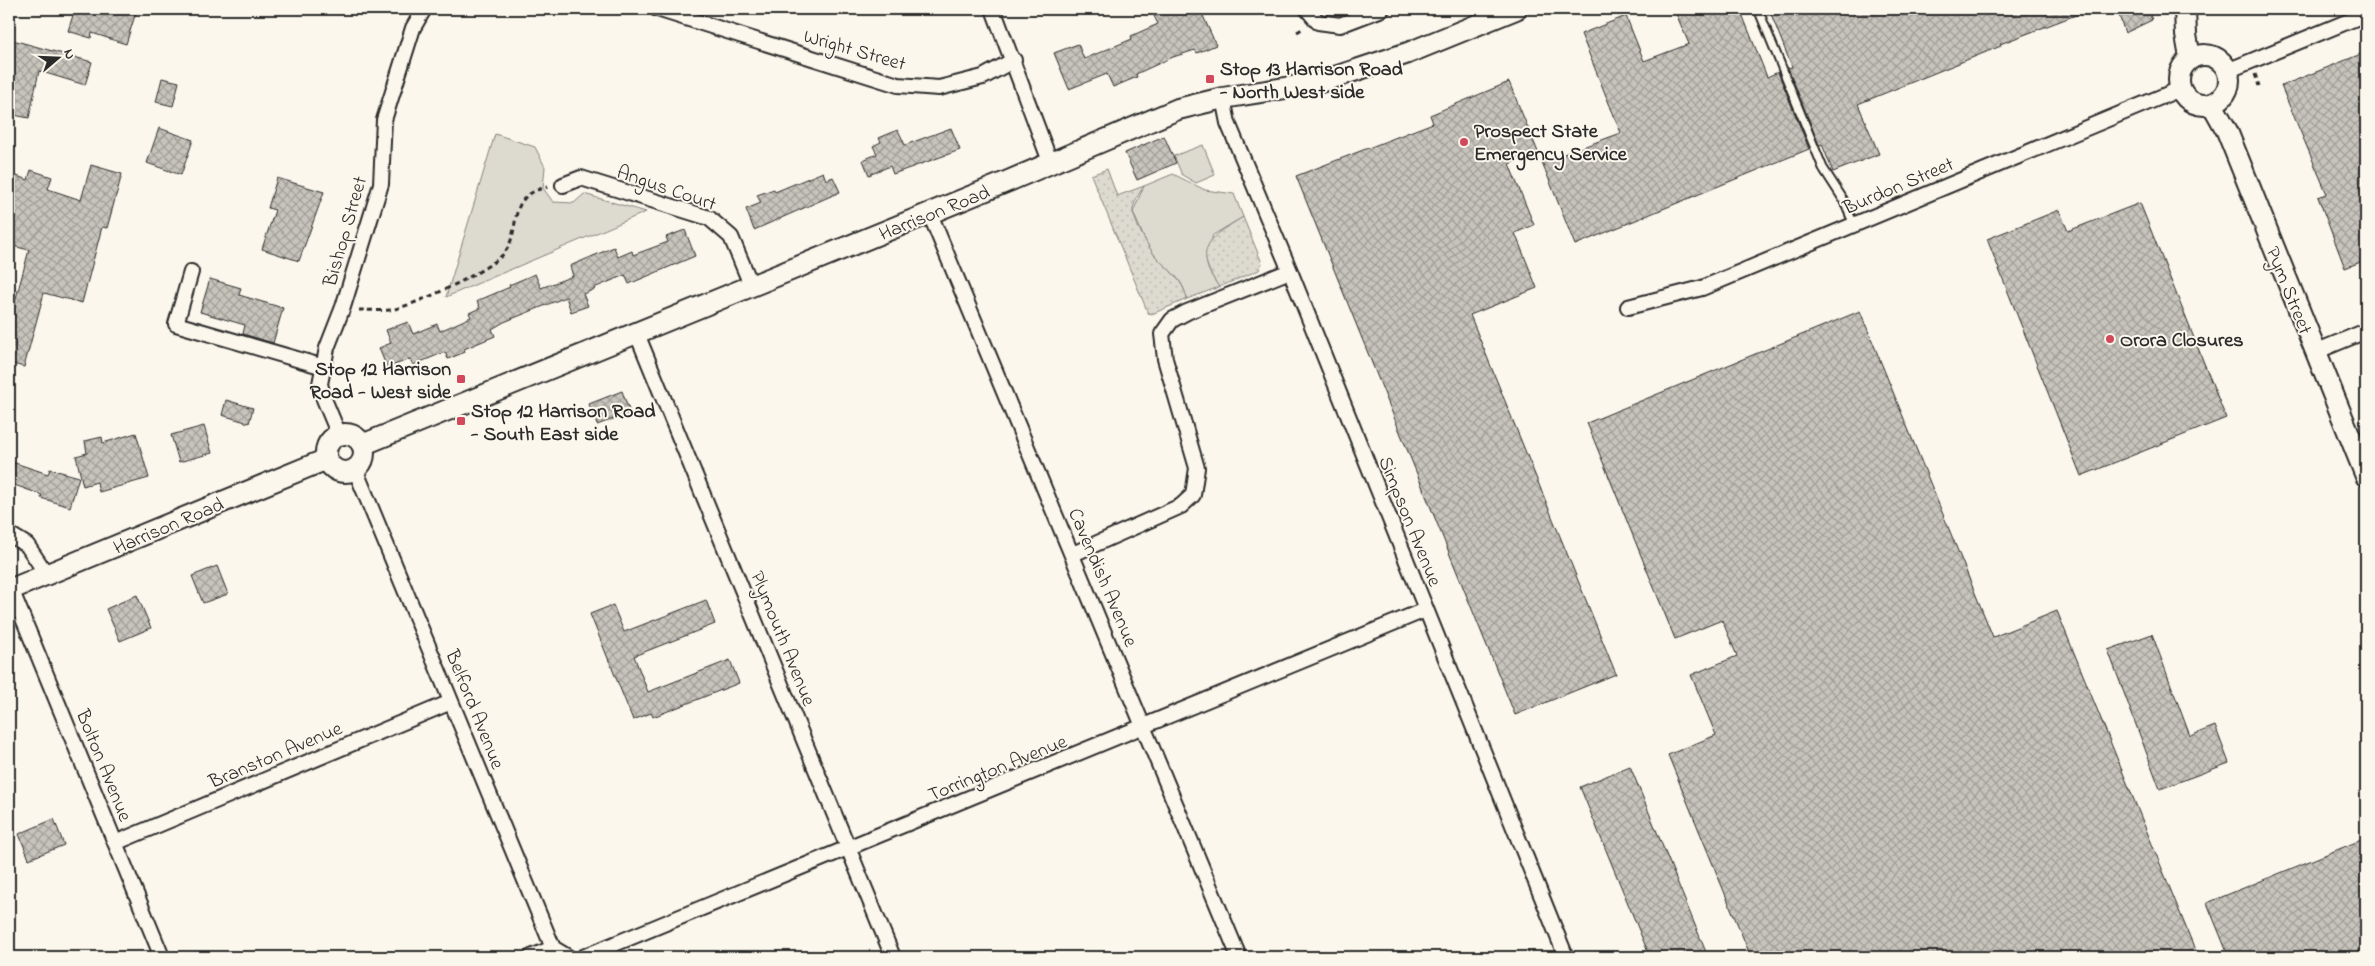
<svg xmlns="http://www.w3.org/2000/svg" width="2375" height="966" font-family="'Indie Flower',sans-serif">
<style>
.green{fill:#dddad0;stroke:#84827e}
.garden{fill:url(#garden-dots);stroke:#84827e}
.building{fill:url(#building-cross-hatch);stroke:#2b2b2b}
.lines{fill:none;stroke-linecap:round;stroke-linejoin:round}
.lane-casing{stroke:#2b2b2b;stroke-width:11}
.street-casing{stroke:#2b2b2b;stroke-width:18}
.secondary-casing{stroke:#2b2b2b;stroke-width:24}
.path{stroke:#2b2b2b;stroke-width:3;stroke-dasharray:5 4;stroke-linecap:butt}
.lane{stroke:#fbf7ec;stroke-width:7}
.street{stroke:#fbf7ec;stroke-width:14}
.secondary{stroke:#fbf7ec;stroke-width:20}
.poi-dot{fill:#d1495b;stroke:#fbf7ec;stroke-width:2}
.labels{text-anchor:middle;stroke-width:4;stroke-linejoin:round;paint-order:stroke}
.street-label{font-size:20px;fill:#2b2b2b;stroke:#fbf7ec}
.poi-label{font-size:20px;font-weight:bold;fill:#2b2b2b;stroke:#fbf7ec;text-anchor:start}
</style>
<defs>
<pattern id="garden-dots" width="8" height="8" patternUnits="userSpaceOnUse" patternTransform="scale(1.25)"><rect width="8" height="8" fill="#dddad0"/><path d="M2 2h.1M6 6h.1" fill="none" stroke="#bebbb3" stroke-width="1.8" stroke-linecap="round"/></pattern>
<pattern id="building-cross-hatch" width="8" height="8" patternUnits="userSpaceOnUse" patternTransform="scale(1.25)"><rect width="8" height="8" fill="#c7c4bc"/><path d="M0 0l8 8M0 8l8-8" fill="none" stroke="#a29f99"/></pattern>
</defs>
<rect width="100%" height="100%" fill="#fbf7ec"/>
<filter id="ink" filterUnits="userSpaceOnUse"><feTurbulence type="fractalNoise" baseFrequency=".02" numOctaves="2"/><feDisplacementMap in="SourceGraphic" scale="10" xChannelSelector="R" yChannelSelector="G"/><feConvolveMatrix kernelMatrix="1 2 1 2 8 2 1 2 1" color-interpolation-filters="sRGB"/></filter>
<g filter="url(#ink)">
<path class="green" d="M 495,134 L 535,147 L 545,167 L 543,188 L 553,202 L 574,203 L 584,194 L 646,212 L 446,297 Z
M 1203,145 L 1215,175 L 1196,183 L 1182,175 L 1174,156 Z
M 1173,174 L 1205,190 L 1234,194 L 1243,217 L 1213,235 C 1205,262 1202,262 1219,287 L 1187,299 C 1182,277 1171,273 1157,258 C 1145,245 1140,227 1133,212 L 1144,186 Z"/>
<path class="garden" d="M 1107,169 L 1117,196 L 1144,186 C 1140,192 1133,202 1133,211 C 1134,222 1150,251 1158,259 C 1171,272 1183,280 1187,299 L 1152,314 L 1148,313 L 1091,175 Z
M 1243,217 L 1262,263 L 1259,270 L 1219,287 C 1192,248 1209,238 1243,217 Z"/>
<path class="building" d="M 75,9 L 137,9 L 126,44 L 92,33 L 91,38 L 68,31 Z
M 1171,9 L 1200,9 L 1216,45 L 1197,53 L 1195,50 L 1173,57 L 1136,74 L 1137,77 L 1113,87 L 1107,74 L 1069,89 L 1054,53 L 1078,44 L 1084,59 L 1132,39 L 1131,36 L 1158,24 L 1154,16 Z
M 1674,9 L 1740,9 L 1767,77 L 1778,72 L 1809,149 L 1575,245 L 1542,162 L 1621,133 L 1581,34 L 1626,16 L 1644,61 L 1689,44 Z
M 1769,9 L 2089,9 L 2089,10 L 2000,44 L 2001,46 L 1858,104 L 1879,154 L 1833,172 L 1822,144 L 1819,145 L 1788,68 L 1792,67 Z
M 2117,9 L 2148,9 L 2152,20 L 2125,33 Z
M 9,39 L 92,62 L 85,85 L 39,71 L 29,118 L 9,114 Z
M 2366,52 L 2366,260 L 2345,268 L 2318,197 L 2327,194 L 2281,86 Z
M 162,78 L 179,82 L 173,106 L 156,102 Z
M 1509,82 L 1538,152 L 1509,164 L 1534,225 L 1515,233 L 1537,288 L 1470,315 L 1616,674 L 1515,715 L 1296,176 L 1433,123 L 1430,115 Z
M 159,128 L 193,140 L 181,175 L 147,163 Z
M 951,128 L 960,150 L 893,174 L 890,166 L 869,175 L 863,160 L 877,154 L 873,146 L 881,142 L 879,138 L 898,130 L 905,145 Z
M 1164,136 L 1176,163 L 1137,180 L 1125,153 Z
M 91,165 L 122,174 L 107,228 L 102,227 L 82,303 L 44,293 L 24,367 L 9,363 L 9,324 L 29,250 L 9,245 L 9,181 L 11,174 L 28,180 L 31,170 L 52,177 L 48,189 L 81,200 Z
M 823,172 L 826,180 L 833,177 L 840,192 L 754,230 L 746,209 L 761,203 L 757,195 L 774,189 L 775,192 Z
M 277,178 L 324,192 L 299,261 L 262,249 L 275,210 L 268,208 Z
M 2140,203 L 2226,418 L 2081,476 L 1987,239 L 2059,210 L 2068,231 Z
M 685,230 L 695,256 L 629,284 L 625,275 L 594,288 L 595,289 L 583,294 L 588,306 L 571,312 L 566,297 L 504,322 L 492,329 L 495,336 L 464,349 L 465,352 L 448,359 L 445,352 L 413,365 L 410,359 L 387,368 L 379,348 L 391,343 L 386,330 L 408,322 L 413,334 L 437,324 L 440,331 L 471,317 L 469,313 L 480,308 L 477,301 L 510,287 L 509,285 L 535,274 L 541,288 L 573,276 L 570,266 L 614,247 L 618,257 L 632,251 L 633,255 L 668,242 L 666,237 Z
M 210,279 L 241,288 L 239,295 L 283,308 L 273,343 L 243,334 L 245,325 L 200,312 Z
M 1860,311 L 1993,637 L 2057,611 L 2198,957 L 1751,957 L 1668,755 L 1716,735 L 1691,675 L 1737,656 L 1722,620 L 1675,639 L 1587,423 Z
M 622,391 L 630,413 L 597,425 L 589,404 Z
M 226,400 L 253,408 L 249,423 L 222,415 Z
M 204,426 L 212,453 L 179,462 L 171,435 Z
M 136,433 L 149,478 L 99,492 L 97,482 L 83,486 L 76,456 L 87,453 L 85,441 L 102,437 L 103,443 Z
M 9,461 L 48,474 L 50,469 L 79,477 L 70,507 L 41,498 L 42,495 L 9,483 Z
M 217,566 L 228,594 L 203,603 L 192,576 Z
M 137,595 L 151,628 L 120,641 L 106,609 Z
M 706,600 L 715,624 L 634,656 L 648,692 L 730,660 L 739,683 L 653,717 L 651,713 L 633,720 L 590,614 L 613,605 L 624,632 Z
M 2152,634 L 2190,736 L 2215,726 L 2229,763 L 2160,789 L 2108,650 Z
M 1630,766 L 1708,957 L 1650,957 L 1580,787 Z
M 54,819 L 64,845 L 29,859 L 19,834 Z
M 2366,838 L 2366,957 L 2229,957 L 2207,903 Z"/>
<g class="lines">
<g class="lane-casing">
<path id="lane" d="M 1758,9 L 1823,168 L 1843,199 L 1854,225"/>
</g>
<g class="street-casing">
<path id="street" d="M 657,9 L 898,85 L 939,88 L 983,77 L 1014,60
M 993,9 L 1051,164
M 1307,9 L 1318,22 L 1340,25 L 1382,9
M 2227,71 L 2366,14
M 1223,98 L 1228,123 L 1290,271 L 1566,957
M 563,185 L 581,178 L 709,218 L 731,237 L 752,287
M 930,214 L 1239,957
M 191,272 L 176,324 L 324,367
M 1628,307 L 1702,288 L 2180,89
M 637,334 L 893,957
M 2315,352 L 2366,331
M 339,435 L 324,399 L 320,384 L 327,348 L 343,307 L 381,184 L 384,120 L 413,28 L 424,9
M 355,469 L 553,948 L 568,957
M 9,534 L 27,545 L 47,575
M 1073,554 L 1181,506 L 1193,495 L 1197,468 L 1165,359 L 1162,334 L 1172,320 L 1187,312 L 1290,271
M 11,589 L 162,957
M 115,843 L 451,702
M 531,957 L 553,948
M 583,957 L 1425,610"/>
</g>
<g class="secondary-casing">
<path id="secondary" d="M 2185,9 L 2186,35 L 2190,58
M2179 80a25 25 0 1 1 50 0a25 25 0 1 1-50 0Z
M 2212,104 L 2227,131 L 2366,476
M326 453a19 19 0 1 1 38 0a19 19 0 1 1-38 0Z
M 362,445 L 1006,182 L 1178,109 L 1223,98 L 1317,83 L 1408,53 L 1516,9
M 9,590 L 327,459"/>
</g>
<path class="path" d="M 1297,32 L 1304,28
M 2255,74 L 2259,86
M 359,310 C 368,310 379,311 389,310 C 411,308 493,269 505,252 C 523,227 504,196 548,187"/>
<use href="#lane" class="lane"/>
<use href="#street" class="street"/>
<use href="#secondary" class="secondary"/>
</g>
</g>
<g class="poi-dot">
<rect x="1205" y="74" width="10" height="10" rx="2.5"/>
<circle cx="1464" cy="142" r="5"/>
<circle cx="2110" cy="339" r="5"/>
<rect x="456" y="374" width="10" height="10" rx="2.5"/>
<rect x="456" y="416" width="10" height="10" rx="2.5"/>
</g>
<g class="labels">
<g class="street-label">
<text transform="translate(855 49) rotate(16)" y="7">Wright Street</text>
<text transform="translate(1898 185) rotate(-23)" y="7">Burdon Street</text>
<text transform="translate(667 187) rotate(19)" y="7">Angus Court</text>
<text transform="translate(934 212) rotate(-22)" y="7">Harrison Road</text>
<text transform="translate(344 231) rotate(-74)" y="7">Bishop Street</text>
<text transform="translate(2290 290) rotate(68)" y="7">Pym Street</text>
<text transform="translate(1411 521) rotate(68)" y="7">Simpson Avenue</text>
<text transform="translate(168 525) rotate(-23)" y="7">Harrison Road</text>
<text transform="translate(1104 577) rotate(67)" y="7">Cavendish Avenue</text>
<text transform="translate(784 638) rotate(68)" y="7">Plymouth Avenue</text>
<text transform="translate(476 709) rotate(68)" y="7">Belford Avenue</text>
<text transform="translate(275 754) rotate(-23)" y="7">Branston Avenue</text>
<text transform="translate(105 765) rotate(68)" y="7">Bolton Avenue</text>
<text transform="translate(997 767) rotate(-22)" y="7">Torrington Avenue</text>
</g>
<g class="poi-label">
<text x="1220" y="75">Stop 13 Harrison Road<tspan x="1220" dy="23">- North West side</tspan></text>
<text x="1474" y="137">Prospect State<tspan x="1474" dy="23">Emergency Service</tspan></text>
<text x="2120" y="346">Orora Closures</text>
<text x="451" y="375" text-anchor="end">Stop 12 Harrison<tspan x="451" dy="23">Road - West side</tspan></text>
<text x="471" y="417">Stop 12 Harrison Road<tspan x="471" dy="23">- South East side</tspan></text>
</g>
</g>
<rect width="2375" height="966" fill="none" stroke="#fbf7ec" stroke-width="30"/>
<rect x="15" y="15" width="2345" height="936" fill="none" stroke="#2b2b2b" stroke-width="2" filter="url(#ink)"/>
<g transform="translate(58 58) rotate(71)" stroke="#fbf7ec" stroke-width="4" paint-order="stroke">
<path d="M0-4L9 19L0 12L-9 19Z" fill="#2b2b2b"/>
<text y="-8" font-size="14" font-weight="bold" text-anchor="middle" fill="#2b2b2b">N</text>
</g>
</svg>
